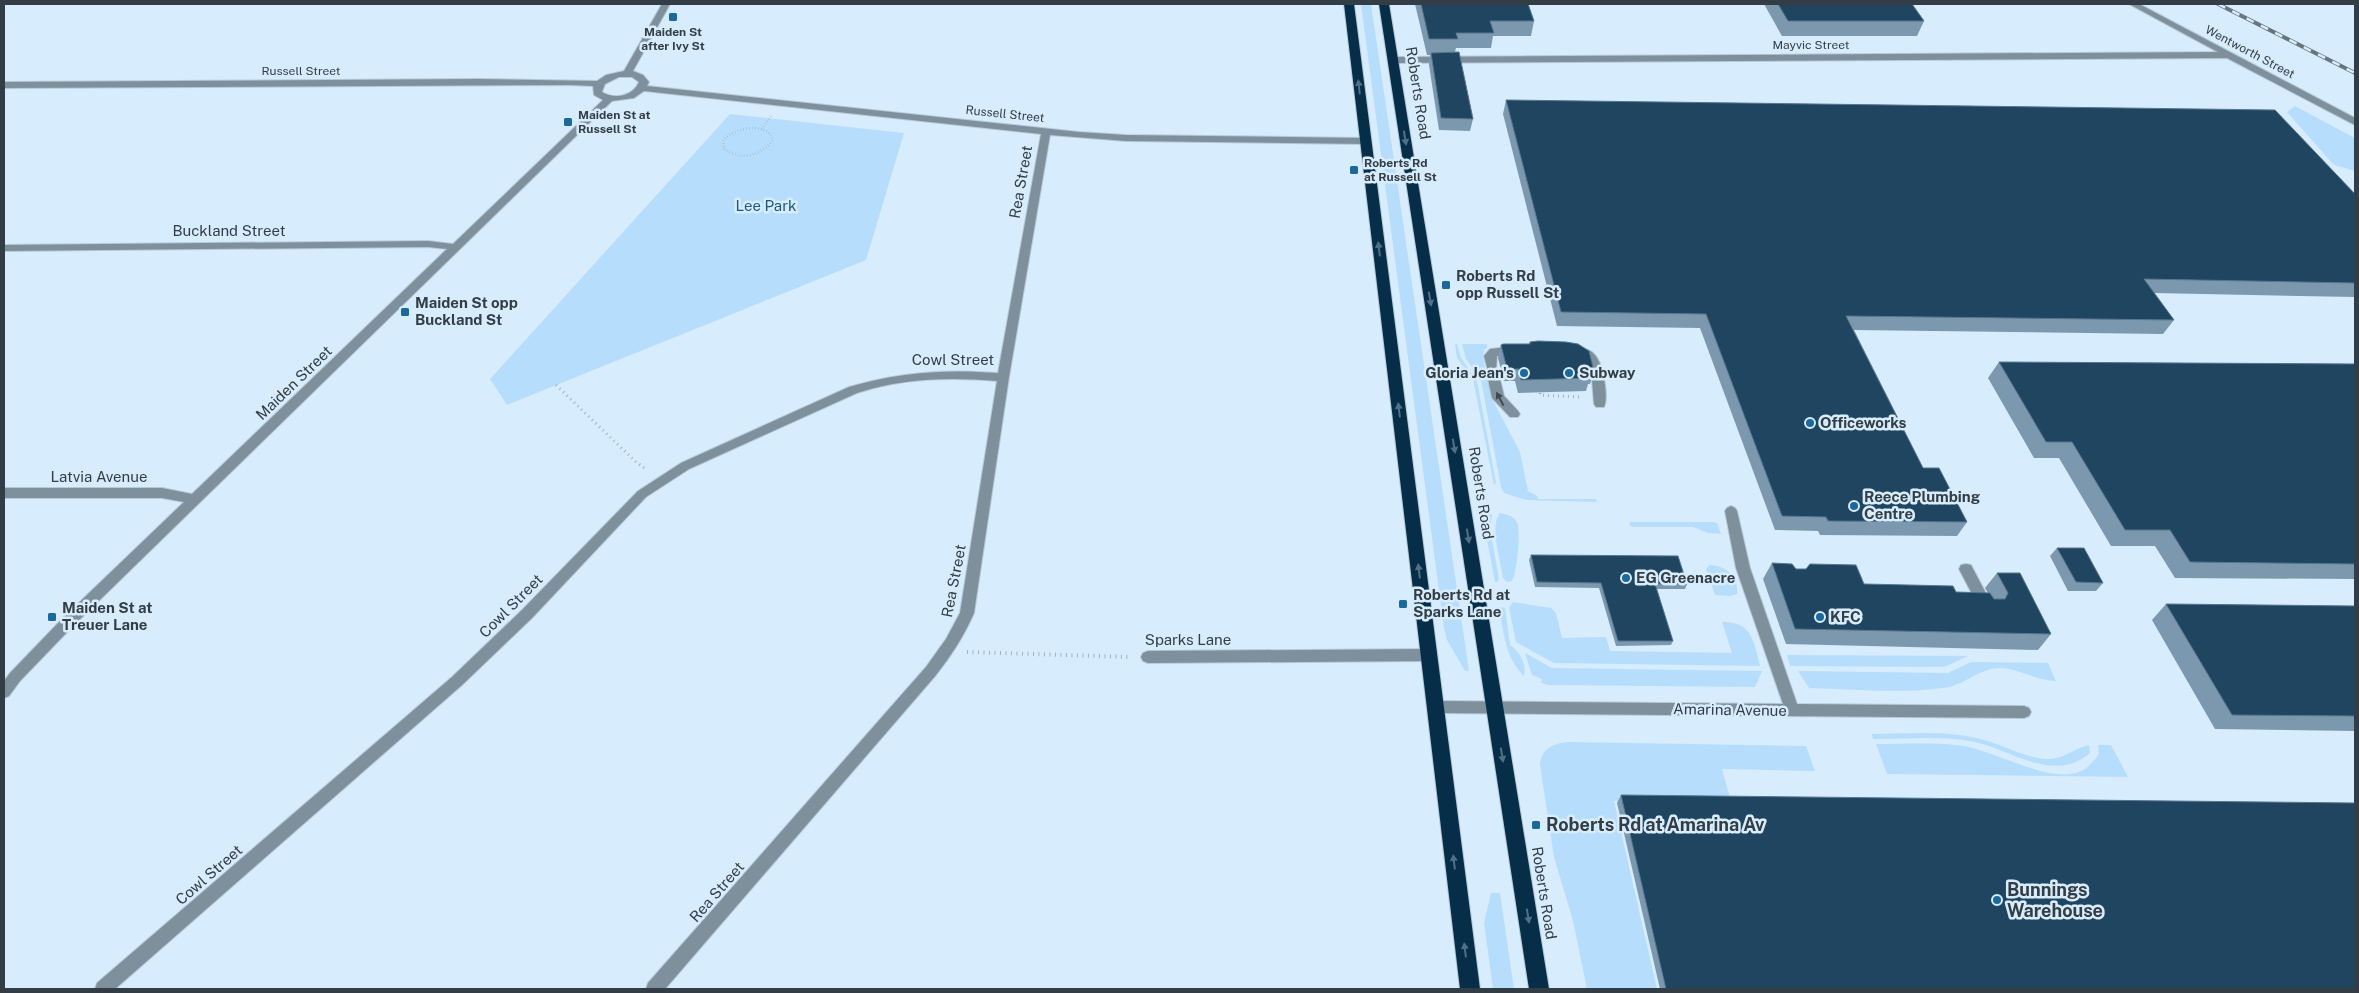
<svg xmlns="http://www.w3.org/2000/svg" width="2359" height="993" font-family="'Public Sans',sans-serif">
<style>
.green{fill:#b6ddfc}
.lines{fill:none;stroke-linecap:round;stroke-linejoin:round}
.minor-casing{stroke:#b6c9d7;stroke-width:2}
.highway-casing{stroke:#b6c9d7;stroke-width:2}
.path-far2{stroke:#a1b3c0;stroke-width:2.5;stroke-dasharray:0.5 2.5;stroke-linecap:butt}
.path-far1{stroke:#a1b3c0;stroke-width:3;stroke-dasharray:1 4;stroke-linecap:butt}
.path{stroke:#a1b3c0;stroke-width:4;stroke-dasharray:1 4.5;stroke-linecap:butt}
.minor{fill:#7f909d;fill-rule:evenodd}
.highway{fill:#072e48;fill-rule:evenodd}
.rail-casing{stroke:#67757f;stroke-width:4}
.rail{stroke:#d7ecfc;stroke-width:2.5;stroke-dasharray:8;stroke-linecap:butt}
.wall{fill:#7c98ae}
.building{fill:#204560;stroke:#57778f}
.oneway{fill:#507087}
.oneway2{fill:#3e4952}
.poi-dot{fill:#1b699b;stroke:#d7ecfc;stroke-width:2}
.labels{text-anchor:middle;stroke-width:5;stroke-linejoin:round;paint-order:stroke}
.far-poi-label{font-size:12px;font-weight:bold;fill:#333d45;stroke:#d7ecfc;text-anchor:start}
.far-street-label{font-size:12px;fill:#333d45;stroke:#d7ecfc}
.street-label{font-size:15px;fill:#333d45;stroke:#d7ecfc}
.park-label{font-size:15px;fill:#195882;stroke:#d7ecfc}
.poi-label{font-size:15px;font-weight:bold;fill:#333d45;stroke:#d7ecfc;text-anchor:start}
.near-poi-label{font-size:18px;font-weight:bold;fill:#333d45;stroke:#d7ecfc;text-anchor:start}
</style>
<rect width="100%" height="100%" fill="#d7ecfc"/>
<path class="green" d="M 1361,4 L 1371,4 L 1469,671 L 1465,671 L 1447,640 L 1444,628 Z
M 2295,106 L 2355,138 L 2355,171 L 2334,165 L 2287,112 Z
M 730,114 L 904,133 L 866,260 L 507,405 L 490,379 Z
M 1455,344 L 1457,344 L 1461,358 L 1477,381 L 1496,483 L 1494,485 L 1473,379 L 1457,358 Z
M 1462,344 L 1487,344 L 1487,348 L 1484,350 L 1483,358 L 1491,397 L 1520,452 L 1528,491 L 1537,496 L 1538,499 L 1596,499 L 1597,502 L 1526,500 L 1504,493 L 1501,487 L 1481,380 L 1466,359 Z
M 1489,513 L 1492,515 L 1490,529 L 1499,579 L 1497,582 L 1495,582 L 1484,524 L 1485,517 Z
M 1500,513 C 1506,514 1514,516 1517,522 C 1521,531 1517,573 1512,581 L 1507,582 L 1503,578 C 1501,562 1489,526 1500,513 Z
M 1630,522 L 1713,522 L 1717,523 L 1721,534 L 1708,533 L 1693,527 L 1632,527 L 1629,524 Z
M 1710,565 C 1726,566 1739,576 1737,594 L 1731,596 L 1715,595 L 1706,569 Z
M 1513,602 L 1551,608 L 1556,613 L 1562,638 L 1606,637 L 1610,651 L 1732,653 L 1722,622 C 1752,621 1754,642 1760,666 L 1554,663 L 1516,642 L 1509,608 Z
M 1501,607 L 1505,608 L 1510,645 C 1519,651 1527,664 1524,676 C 1506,658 1504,636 1500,612 Z
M 1525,653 L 1552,668 L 1762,671 L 1755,687 L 1549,685 L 1541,683 L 1542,679 L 1532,675 Z
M 1787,655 L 1968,656 L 1944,667 L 1790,666 Z
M 1971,662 L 2048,663 L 2056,681 C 2035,681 2018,667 1997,668 C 1977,670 1963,686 1943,688 C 1900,694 1853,689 1809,688 L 1798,671 L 1948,673 Z
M 1872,734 C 1907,734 1945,730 1980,739 C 2003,744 2025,759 2050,759 C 2065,758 2075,748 2089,745 L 2090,753 C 2052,785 2011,748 1970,741 C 1938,736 1905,739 1873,739 Z
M 1568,742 L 1806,746 L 1815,771 L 1722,769 L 1731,801 L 1614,801 L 1657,989 L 1587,989 L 1573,921 L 1554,857 L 1540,765 C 1542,748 1552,744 1568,742 Z
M 1876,744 C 1905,744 1936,742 1964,746 C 1996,752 2046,781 2076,773 C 2087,770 2093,762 2099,754 L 2098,745 L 2111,745 L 2128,777 L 1887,774 Z
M 1491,893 L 1500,893 L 1514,989 L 1493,989 L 1484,923 Z"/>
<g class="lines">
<g class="minor-casing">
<path id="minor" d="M 662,4 L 670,4 L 633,71 L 643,75 L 649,82 L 647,86 L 1079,132 L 1126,135 L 1365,138 L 1370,141 L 1365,144 L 1126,141 L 1050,135 L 1009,377 L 974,613 C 964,636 951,656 936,675 L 665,989 L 646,989 L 648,983 L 926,667 L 946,639 L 960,613 L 997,381 C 949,377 903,378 857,393 L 689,469 L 646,497 L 532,618 L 462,685 L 115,989 L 95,989 L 97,983 L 452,677 L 522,610 L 638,491 L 681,463 L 849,387 C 899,372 946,369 998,373 L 1041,134 L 644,91 L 634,98 L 612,101 L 73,626 L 20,681 L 9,696 L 4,698 L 4,681 L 10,673 L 63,618 L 184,502 L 162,498 L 4,498 L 4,488 L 162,488 L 192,494 L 447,249 L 428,247 L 4,251 L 4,245 L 428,241 L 453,244 L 603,100 L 594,95 L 593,86 L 570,85 L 4,88 L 4,82 L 478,79 L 597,81 L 606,75 L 624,71 ZM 619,77 L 632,77 L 639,82 C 633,96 615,100 602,92 L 605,84 Z
M 2129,4 L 2139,4 L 2355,118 L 2355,125 L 2227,58 L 1392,63 L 1388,60 L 1392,57 L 2218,52 Z
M 1516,346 L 1522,350 L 1520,353 L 1497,356 L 1496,371 L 1488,371 L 1484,356 L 1490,349 Z
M 1576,347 C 1582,348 1590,349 1594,354 C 1603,362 1609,397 1604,407 L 1596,407 L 1594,404 L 1592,380 L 1585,358 L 1572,354 L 1570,351 L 1572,348 Z
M 1494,375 L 1500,379 L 1504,396 L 1518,411 L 1520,414 L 1518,417 L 1510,417 L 1492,398 L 1488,379 Z
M 1731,506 L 1735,508 L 1737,511 L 1750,568 L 1797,704 L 2024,706 L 2029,708 L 2031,712 L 2029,716 L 2024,718 L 1437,713 L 1432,711 L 1430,707 L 1432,703 L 1437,701 L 1783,704 L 1736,568 L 1725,511 L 1727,508 Z
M 1966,564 L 1971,565 L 1991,603 L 1993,607 L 1991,611 L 1986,612 L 1981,611 L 1959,569 L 1961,565 Z
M 1430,649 L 1435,651 L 1437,655 L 1435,659 L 1430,661 L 1148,663 L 1143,661 L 1141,657 L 1143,653 L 1148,651 Z"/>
</g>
<g class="highway-casing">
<path id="highway" d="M 1344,4 L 1354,4 L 1480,989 L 1460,989 Z
M 1379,4 L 1389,4 L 1549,989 L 1529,989 Z"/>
</g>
<path class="path-far2" d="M 755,128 C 764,129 770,131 773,140 C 761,156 741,161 724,149 L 723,140 C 732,132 742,128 755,128 Z
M 762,129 L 771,116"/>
<path class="path-far1" d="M 556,385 L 636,462 L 647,470
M 1540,393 L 1540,395 L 1581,397"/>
<path class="path" d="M 967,652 L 1131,657"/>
<use href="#minor" class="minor"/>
<use href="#highway" class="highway"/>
<g class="rail-casing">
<path id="rail" d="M 2218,4 L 2355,73"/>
</g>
<use href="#rail" class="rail"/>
</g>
<path class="wall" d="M 1415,4 L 1528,4 L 1534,21 L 1531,36 L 1493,36 L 1491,48 L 1456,48 L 1455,52 L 1473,119 L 1470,131 L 1439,130 L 1429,65 L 1430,55 L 1427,55 Z
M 1764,4 L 1912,4 L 1924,21 L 1917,36 L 1782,36 Z
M 1506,100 L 2355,194 L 2355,297 L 2154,293 L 2174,320 L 2163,334 L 1854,330 L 1923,468 L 1967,522 L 1957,536 L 1820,535 L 1818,531 L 1775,530 L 1700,328 L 1557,326 L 1503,114 Z
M 1530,342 L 1594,371 L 1590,384 L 1588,384 L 1586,391 L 1518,393 L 1515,381 L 1504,381 L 1498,358 L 1501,345 L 1529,344 Z
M 1999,362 L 2355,364 L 2355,579 L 2175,578 L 2155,546 L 2111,546 L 2059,458 L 2034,458 L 1988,378 Z
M 2057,548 L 2103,583 L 2096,591 L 2068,591 L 2050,556 Z
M 1531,555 L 1687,584 L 1685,589 L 1657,589 L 1673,641 L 1671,645 L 1616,646 L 1599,588 L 1535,587 L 1529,560 Z
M 1772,563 L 1796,569 L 1864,584 L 1956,592 L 1988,593 L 1985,588 L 1997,573 L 2051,634 L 2038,650 L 1786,644 L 1763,579 Z
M 2166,604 L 2355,606 L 2355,731 L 2215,729 L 2152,620 Z
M 1621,795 L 2355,989 L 1660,989 L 1617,803 Z"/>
<path class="building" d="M 1421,4 L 1528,4 L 1534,21 L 1490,21 L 1494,33 L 1456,33 L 1458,39 L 1429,39 Z
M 1778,4 L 1912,4 L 1924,21 L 1788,21 Z
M 1459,52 L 1473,119 L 1441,118 L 1431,53 Z
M 1506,100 L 2275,110 L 2355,194 L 2355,283 L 2144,279 L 2174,320 L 1846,316 L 1923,468 L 1939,468 L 1967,522 L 1828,521 L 1826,517 L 1782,516 L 1706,314 L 1561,312 Z
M 1538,341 L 1566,342 L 1578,344 L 1589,351 L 1594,371 L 1588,371 L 1590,378 L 1521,380 L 1519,369 L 1507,369 L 1501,345 L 1503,344 L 1530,344 L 1530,342 Z
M 1999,362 L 2355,364 L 2355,564 L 2190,562 L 2170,530 L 2125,530 L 2072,442 L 2046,442 Z
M 2057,548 L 2084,548 L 2103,583 L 2076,582 Z
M 1531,555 L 1678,556 L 1687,584 L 1655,584 L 1673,641 L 1618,641 L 1601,583 L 1537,582 Z
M 1772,563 L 1792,564 L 1796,569 L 1806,569 L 1810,564 L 1856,565 L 1864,584 L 1953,586 L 1956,592 L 1990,593 L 1994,599 L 2005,599 L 2008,593 L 1997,573 L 2020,573 L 2051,634 L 1795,629 Z
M 2166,604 L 2355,606 L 2355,716 L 2232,715 Z
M 1621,795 L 2355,803 L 2355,989 L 1666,989 Z"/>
<defs><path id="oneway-solid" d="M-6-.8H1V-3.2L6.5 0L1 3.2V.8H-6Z" transform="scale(1.25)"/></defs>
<g class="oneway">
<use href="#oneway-solid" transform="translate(1359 87) rotate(-96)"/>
<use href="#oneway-solid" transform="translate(1405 138) rotate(81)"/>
<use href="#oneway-solid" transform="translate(1379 249) rotate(-97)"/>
<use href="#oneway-solid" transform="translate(1430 299) rotate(81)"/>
<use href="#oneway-solid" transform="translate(1399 410) rotate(-97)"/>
<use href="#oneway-solid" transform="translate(1454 446) rotate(81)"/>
<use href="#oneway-solid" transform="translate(1468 536) rotate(81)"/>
<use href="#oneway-solid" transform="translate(1419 571) rotate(-97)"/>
<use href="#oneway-solid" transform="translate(1502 755) rotate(81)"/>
<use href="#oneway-solid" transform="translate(1454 862) rotate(-97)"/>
<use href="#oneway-solid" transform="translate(1528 916) rotate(81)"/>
<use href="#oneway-solid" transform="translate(1465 950) rotate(-97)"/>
</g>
<use class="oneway2" href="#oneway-solid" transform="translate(1500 399) rotate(-118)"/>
<g class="poi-dot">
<rect x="668" y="12" width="10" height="10" rx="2.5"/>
<rect x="563" y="117" width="10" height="10" rx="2.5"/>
<rect x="1349" y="165" width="10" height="10" rx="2.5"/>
<rect x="1441" y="280" width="10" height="10" rx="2.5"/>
<rect x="400" y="307" width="10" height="10" rx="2.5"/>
<circle cx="1524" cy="373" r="5"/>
<circle cx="1569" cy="373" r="5"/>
<circle cx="1810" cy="423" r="5"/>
<circle cx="1854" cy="506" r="5"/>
<circle cx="1626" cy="578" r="5"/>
<rect x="1398" y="599" width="10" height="10" rx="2.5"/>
<rect x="47" y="612" width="10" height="10" rx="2.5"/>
<circle cx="1820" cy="617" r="5"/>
<rect x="1531" y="820" width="10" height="10" rx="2.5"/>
<circle cx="1997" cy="900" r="5"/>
</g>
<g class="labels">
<g class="far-poi-label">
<text x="673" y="36" text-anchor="middle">Maiden St<tspan x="673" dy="14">after Ivy St</tspan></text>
<text x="578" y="119">Maiden St at<tspan x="578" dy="14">Russell St</tspan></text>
<text x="1364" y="167">Roberts Rd<tspan x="1364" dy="14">at Russell St</tspan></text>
</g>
<g class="far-street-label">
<text x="1811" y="49">Mayvic Street</text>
<text transform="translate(2250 52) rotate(28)" y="4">Wentworth Street</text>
<text x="301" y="75">Russell Street</text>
<text transform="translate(1005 114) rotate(6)" y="4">Russell Street</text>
</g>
<g class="street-label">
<text transform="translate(1418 93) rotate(81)" y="5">Roberts Road</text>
<text transform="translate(1021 182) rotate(-80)" y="5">Rea Street</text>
<text x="229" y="236">Buckland Street</text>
<text x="953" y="365">Cowl Street</text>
<text transform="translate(294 383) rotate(-44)" y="5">Maiden Street</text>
<text x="99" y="482">Latvia Avenue</text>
<text transform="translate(1481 493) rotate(81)" y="5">Roberts Road</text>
<text transform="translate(954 581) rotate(-79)" y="5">Rea Street</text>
<text transform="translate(511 606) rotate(-45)" y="5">Cowl Street</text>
<text x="1188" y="645">Sparks Lane</text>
<text transform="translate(1730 710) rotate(1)" y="5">Amarina Avenue</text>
<text transform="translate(209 875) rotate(-41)" y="5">Cowl Street</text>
<text transform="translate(717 892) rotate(-49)" y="5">Rea Street</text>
<text transform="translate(1544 893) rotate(81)" y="5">Roberts Road</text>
</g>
<g class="park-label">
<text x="766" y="211">Lee Park</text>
</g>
<g class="poi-label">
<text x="1456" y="281">Roberts Rd<tspan x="1456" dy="17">opp Russell St</tspan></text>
<text x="415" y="308">Maiden St opp<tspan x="415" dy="17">Buckland St</tspan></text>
<text x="1514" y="378" text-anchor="end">Gloria Jean's</text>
<text x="1579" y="378">Subway</text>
<text x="1820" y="428">Officeworks</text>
<text x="1864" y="502">Reece Plumbing<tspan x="1864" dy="17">Centre</tspan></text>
<text x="1636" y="583">EG Greenacre</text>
<text x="1413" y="600">Roberts Rd at<tspan x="1413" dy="17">Sparks Lane</tspan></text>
<text x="62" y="613">Maiden St at<tspan x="62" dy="17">Treuer Lane</tspan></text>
<text x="1830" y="622">KFC</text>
</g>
<g class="near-poi-label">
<text x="1546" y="831">Roberts Rd at Amarina Av</text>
<text x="2007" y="896">Bunnings<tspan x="2007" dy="21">Warehouse</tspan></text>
</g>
</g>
<rect width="2359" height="993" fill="none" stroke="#333d45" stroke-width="10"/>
</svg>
